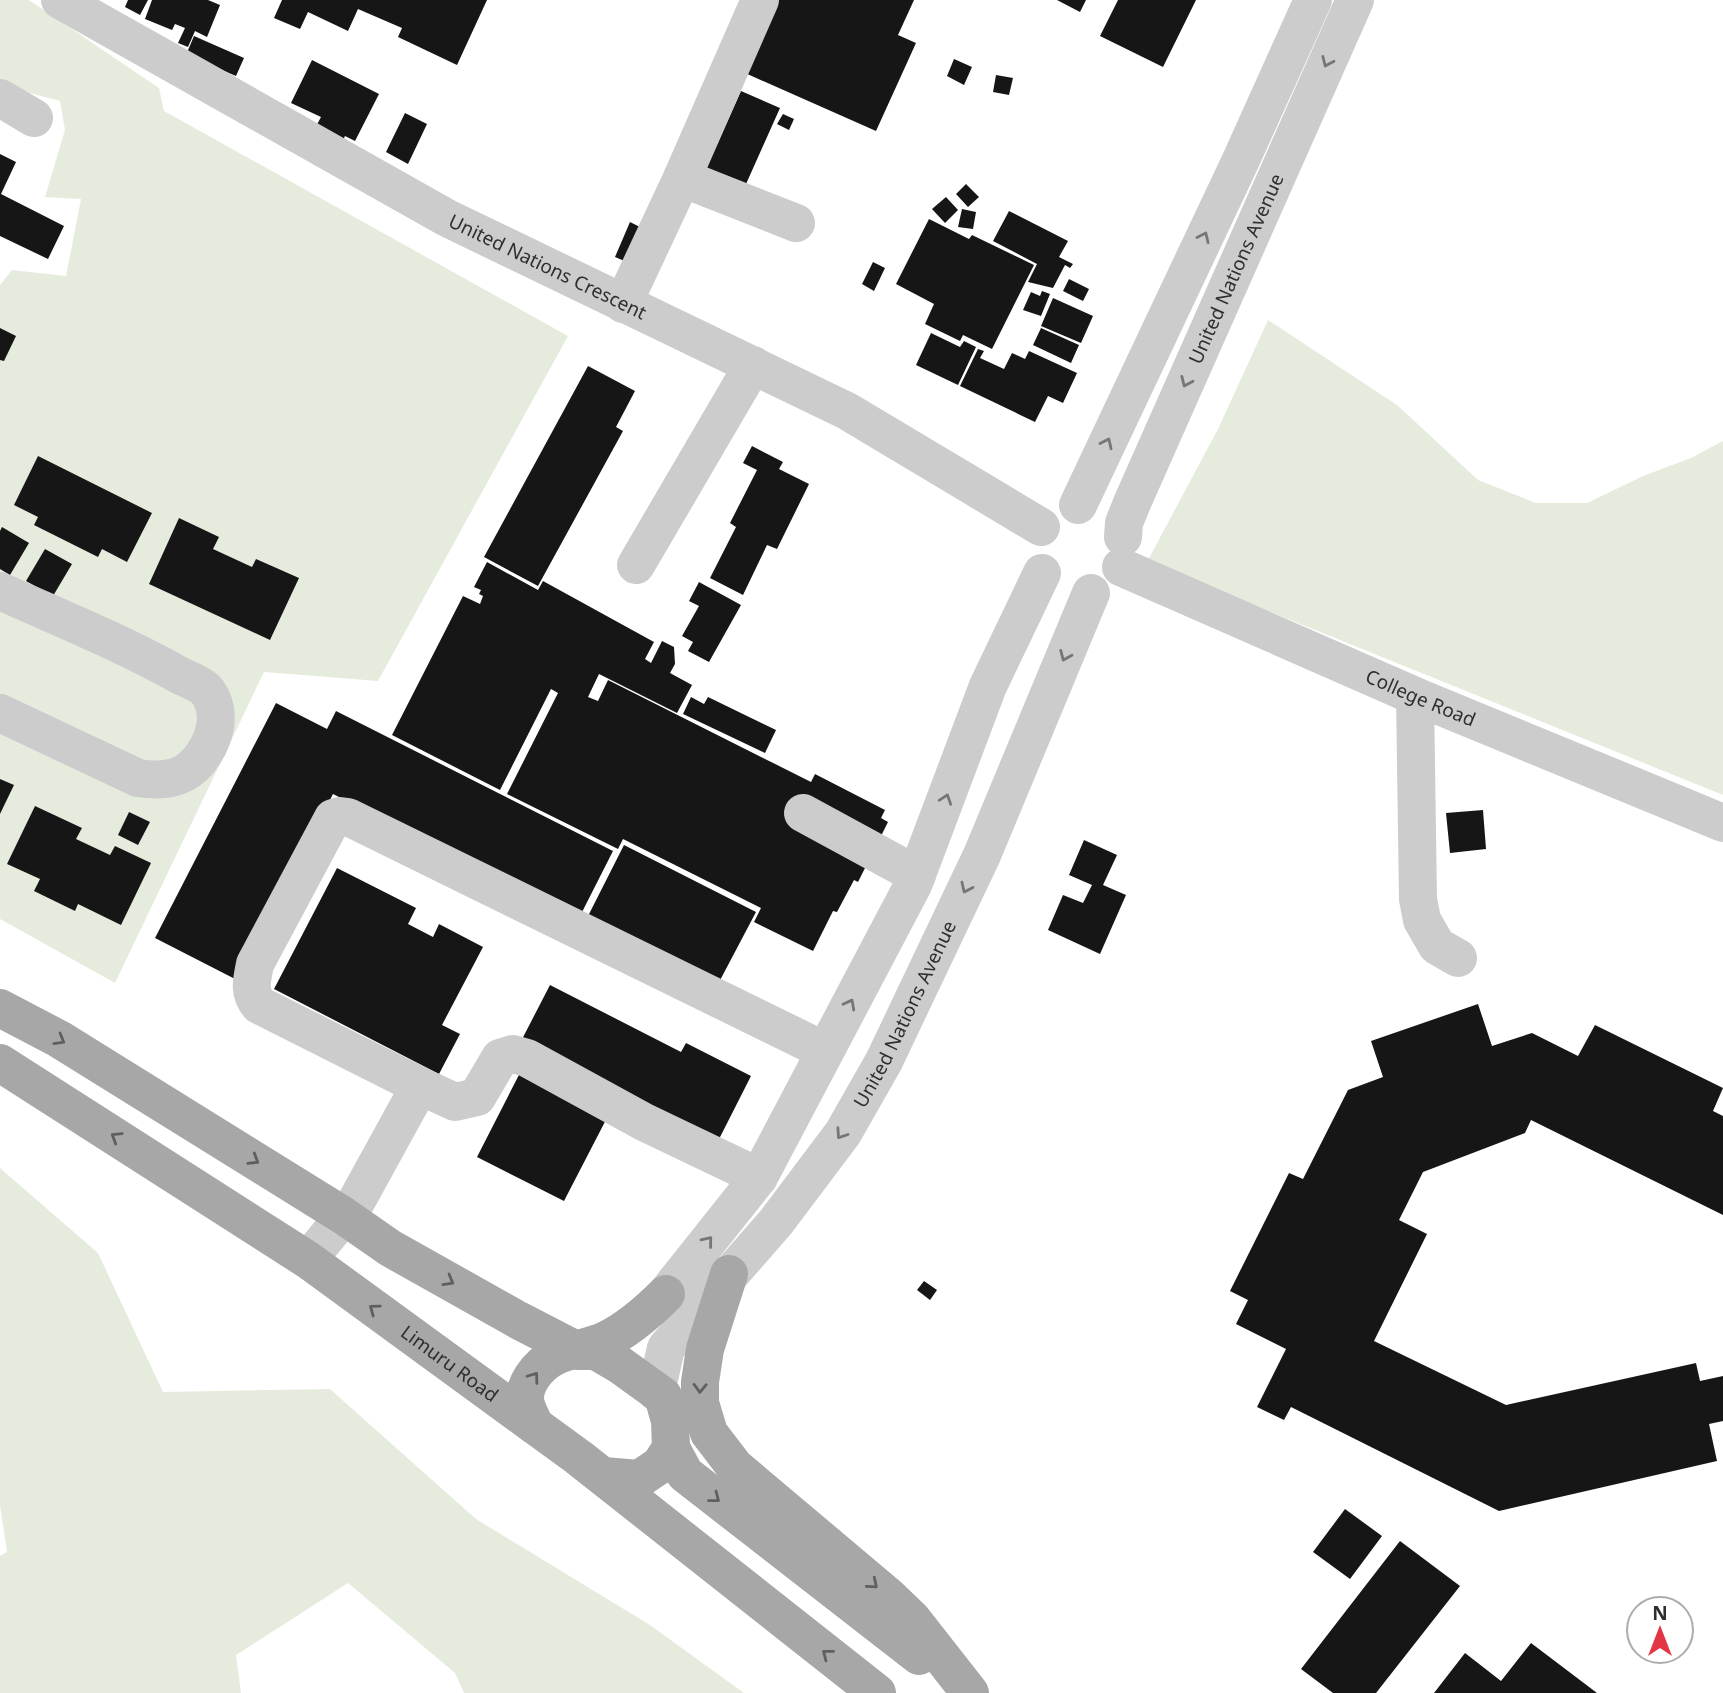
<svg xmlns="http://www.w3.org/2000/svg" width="1723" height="1693" font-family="'Noto Sans',sans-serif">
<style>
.green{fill:#e6ecdd}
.building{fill:#161616}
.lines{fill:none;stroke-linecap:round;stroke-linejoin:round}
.minor{stroke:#ccc;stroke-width:38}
.major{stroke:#a7a7a7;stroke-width:38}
.oneway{stroke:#767676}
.oneway2{stroke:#5f5f5f}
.labels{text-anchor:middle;stroke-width:7;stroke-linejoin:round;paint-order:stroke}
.street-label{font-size:19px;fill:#2f2f2f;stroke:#fff}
</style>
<rect width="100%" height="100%" fill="#fff"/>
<path class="green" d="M 0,0 L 29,0 L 159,88 L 164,111 L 568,336 L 378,681 L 264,672 L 115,983 L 0,919 L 0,285 L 12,270 L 66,276 L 81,199 L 45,197 L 65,130 L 60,101 L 0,85 Z
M 1268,320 L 1397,405 L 1478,480 L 1536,503 L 1587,503 L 1643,476 L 1691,458 L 1723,441 L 1723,795 L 1147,562 L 1218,429 Z
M 0,1168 L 98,1253 L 163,1392 L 330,1389 L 476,1519 L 650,1625 L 744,1693 L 464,1693 L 455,1673 L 348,1583 L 236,1655 L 241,1693 L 0,1693 L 0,1556 L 7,1552 L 0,1505 Z"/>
<path class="building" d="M 128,0 L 148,0 L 140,15 L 125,7 Z
M 152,0 L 208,0 L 220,5 L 207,37 L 195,31 L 188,47 L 178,43 L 185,28 L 175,24 L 172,30 L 145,19 Z
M 282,0 L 487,0 L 457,65 L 398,37 L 402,28 L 358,9 L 348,31 L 308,12 L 300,29 L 274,18 Z
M 778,0 L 914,0 L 898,35 L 916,43 L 876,131 L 745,73 Z
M 1057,0 L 1086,0 L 1080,12 Z
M 1118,0 L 1196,0 L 1163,67 L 1100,36 Z
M 194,36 L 244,58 L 236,76 L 186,55 Z
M 954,59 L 972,67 L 964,85 L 947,76 Z
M 312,60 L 379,94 L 355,141 L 345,136 L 341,144 L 314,130 L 321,117 L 291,103 Z
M 996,75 L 1013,78 L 1009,95 L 993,92 Z
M 741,91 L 780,108 L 742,193 L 703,176 Z
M 405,113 L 427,124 L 408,164 L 386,152 Z
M 783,114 L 794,119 L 789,130 L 777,124 Z
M 0,154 L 16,162 L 1,194 L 64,226 L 48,259 L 0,236 Z
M 966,184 L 979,197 L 968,207 L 956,194 Z
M 946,197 L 958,210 L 945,223 L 932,209 Z
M 962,209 L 976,212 L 973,229 L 958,227 Z
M 1009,211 L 1068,241 L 1059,257 L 1073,264 L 1070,268 L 1065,265 L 1053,288 L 1028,282 L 1037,264 L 993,241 Z
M 929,219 L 969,239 L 972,235 L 1034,265 L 992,349 L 963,335 L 960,341 L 925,324 L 934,304 L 896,284 Z
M 630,222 L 640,227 L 634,265 L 615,257 Z
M 873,262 L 885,268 L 874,291 L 862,284 Z
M 1069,279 L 1089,289 L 1083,301 L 1063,291 Z
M 1042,291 L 1050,294 L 1041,316 L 1023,310 L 1031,292 L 1040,296 Z
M 1053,298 L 1093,316 L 1081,343 L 1041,326 Z
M 0,328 L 16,336 L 4,361 L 0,360 Z
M 1041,328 L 1079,345 L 1071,363 L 1033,345 Z
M 931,333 L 960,347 L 964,341 L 976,347 L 958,385 L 916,365 Z
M 978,349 L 984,351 L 980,358 L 1004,369 L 1012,353 L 1025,359 L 1029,351 L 1077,373 L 1063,403 L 1048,396 L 1035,422 L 960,386 Z
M 588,366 L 635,391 L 616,427 L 623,431 L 538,586 L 484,557 Z
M 752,446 L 783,462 L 779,469 L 809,484 L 777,549 L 767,545 L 743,595 L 710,578 L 736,527 L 730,523 L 757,470 L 743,463 Z
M 38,456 L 152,513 L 127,562 L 102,549 L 98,557 L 34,525 L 38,517 L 14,505 Z
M 179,518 L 219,537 L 213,549 L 252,567 L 256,559 L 299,578 L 270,640 L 149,584 Z
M 2,527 L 29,543 L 10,575 L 0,569 L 0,531 Z
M 45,549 L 72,564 L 53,596 L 26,581 Z
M 487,562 L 538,590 L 543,581 L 654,642 L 645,659 L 651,663 L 662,641 L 674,647 L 675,664 L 670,673 L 692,685 L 677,713 L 599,674 L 588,697 L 598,701 L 608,680 L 811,782 L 815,774 L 885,810 L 881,818 L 888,822 L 858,882 L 854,880 L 837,912 L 833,911 L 813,951 L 754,922 L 761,908 L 623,839 L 618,849 L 507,794 L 558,693 L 551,689 L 500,790 L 392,735 L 463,596 L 480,604 L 483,596 L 479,594 L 481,590 L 474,587 Z
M 699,582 L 741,605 L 709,662 L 688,651 L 693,642 L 682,636 L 699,606 L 689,601 Z
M 691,697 L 704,704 L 708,697 L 776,730 L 765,753 L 683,714 Z
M 276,703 L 327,729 L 336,711 L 613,851 L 579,918 L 333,794 L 237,980 L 155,938 Z
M 0,779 L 14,785 L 0,814 Z
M 35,806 L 82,828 L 76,839 L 110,855 L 115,846 L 151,863 L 121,925 L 78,904 L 75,911 L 34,891 L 40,879 L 7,864 Z
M 1483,810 L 1486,849 L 1450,853 L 1446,813 Z
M 129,812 L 150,822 L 138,845 L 118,835 Z
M 1084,840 L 1117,855 L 1103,885 L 1126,895 L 1100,954 L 1048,930 L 1063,895 L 1083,903 L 1092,885 L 1069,875 Z
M 624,845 L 756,912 L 717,986 L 586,920 Z
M 337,868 L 416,908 L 408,924 L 433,937 L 439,924 L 483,947 L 442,1025 L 460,1034 L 439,1074 L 274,989 Z
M 550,985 L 681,1052 L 686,1043 L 751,1076 L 715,1147 L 518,1047 Z
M 1478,1004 L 1492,1046 L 1532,1033 L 1578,1056 L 1595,1025 L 1723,1088 L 1713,1111 L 1723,1116 L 1723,1215 L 1531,1120 L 1525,1133 L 1423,1172 L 1399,1220 L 1427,1234 L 1374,1341 L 1506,1405 L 1696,1363 L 1700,1381 L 1723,1376 L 1723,1421 L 1709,1424 L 1717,1461 L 1499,1511 L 1291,1407 L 1284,1420 L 1257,1407 L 1286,1349 L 1236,1324 L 1248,1300 L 1230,1291 L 1289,1173 L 1303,1179 L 1348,1090 L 1383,1077 L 1371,1041 Z
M 523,1067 L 610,1112 L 564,1201 L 477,1157 Z
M 924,1281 L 937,1290 L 930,1300 L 917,1290 Z
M 1345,1509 L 1382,1536 L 1350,1579 L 1313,1552 Z
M 1400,1541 L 1460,1586 L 1376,1693 L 1333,1693 L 1301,1669 Z
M 1531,1643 L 1597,1693 L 1434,1693 L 1465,1653 L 1501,1681 Z"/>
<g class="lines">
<g class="minor">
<path id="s1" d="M 60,0 L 447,218 L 847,411 L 1041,527"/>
<path d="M 0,98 L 34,118"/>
<path d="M 682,178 L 796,223"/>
<path d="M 623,304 L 682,178 L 760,0"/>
<path d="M 1078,505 L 1240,162 L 1313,0"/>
<path id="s2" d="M 1123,537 L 1124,523 L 1132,503 L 1355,0"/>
<path d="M 636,565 L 753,365"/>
<path id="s3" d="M 1121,567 L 1415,696 L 1723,823"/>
<path d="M 0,591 C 60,618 122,643 179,675 C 187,679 201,684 207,691 C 222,711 216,736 203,755 C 187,779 165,782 138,778 L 0,713"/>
<path d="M 1415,696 L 1418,899 L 1422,920 L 1437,946 L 1458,958"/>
<path d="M 803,813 L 917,875"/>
<path d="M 418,1085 L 455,1102 L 477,1097 L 500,1058 L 513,1054 L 527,1058 L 644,1122 L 759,1177"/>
<path d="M 308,1260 L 357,1200 L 412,1100 L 418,1085 L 259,1005 C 248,992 252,980 255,964 L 333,818 L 340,816 L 348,817 L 825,1051"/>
<path d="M 666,1294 L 759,1177 L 913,885 L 988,686 L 1042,573"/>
<path id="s4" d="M 656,1392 L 666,1348 L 776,1222 L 843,1133 L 884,1061 L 982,855 L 1091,593"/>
</g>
<g class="major">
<path d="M 0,1008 L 59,1039 L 344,1216 L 390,1248 L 518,1320 L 578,1351 L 596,1351 L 620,1365 L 663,1396 L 670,1421 L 671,1448 L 660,1465 L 639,1479 L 603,1476"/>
<path id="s5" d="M 0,1063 L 308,1260 L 578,1457 L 877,1693"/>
<path d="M 729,1274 L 705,1349 L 700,1382 L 700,1403 L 709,1433 L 735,1467 L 888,1596 L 912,1619 L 970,1693"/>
<path d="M 534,1425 C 532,1418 528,1412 526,1405 C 521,1386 538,1365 554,1357 C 570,1349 589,1348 606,1340 C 629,1329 648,1312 666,1294"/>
<path d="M 671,1448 L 685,1474 L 919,1656"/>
</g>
</g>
<defs><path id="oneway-chevron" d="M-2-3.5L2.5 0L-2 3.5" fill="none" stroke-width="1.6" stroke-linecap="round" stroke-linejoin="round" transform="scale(1.75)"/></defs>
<g class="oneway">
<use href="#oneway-chevron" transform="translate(1327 62) rotate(114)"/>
<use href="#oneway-chevron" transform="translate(1204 237) rotate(-65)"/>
<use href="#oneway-chevron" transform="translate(1186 382) rotate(114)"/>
<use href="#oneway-chevron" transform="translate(1107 443) rotate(-65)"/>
<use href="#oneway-chevron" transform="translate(1065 656) rotate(113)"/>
<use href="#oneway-chevron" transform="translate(946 799) rotate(-71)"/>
<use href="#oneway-chevron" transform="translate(966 888) rotate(115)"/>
<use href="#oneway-chevron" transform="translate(850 1004) rotate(-62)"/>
<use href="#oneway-chevron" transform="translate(841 1134) rotate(124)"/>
<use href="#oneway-chevron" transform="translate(708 1241) rotate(-51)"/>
</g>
<g class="oneway2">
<use href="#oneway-chevron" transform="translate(60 1040) rotate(30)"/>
<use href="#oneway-chevron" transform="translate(116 1137) rotate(-148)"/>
<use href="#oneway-chevron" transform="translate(254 1160) rotate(32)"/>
<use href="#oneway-chevron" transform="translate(449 1281) rotate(30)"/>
<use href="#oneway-chevron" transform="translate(374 1309) rotate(-144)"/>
<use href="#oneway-chevron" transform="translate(534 1377) rotate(-54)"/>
<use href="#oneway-chevron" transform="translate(700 1388) rotate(92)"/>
<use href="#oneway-chevron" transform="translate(715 1498) rotate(38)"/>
<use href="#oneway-chevron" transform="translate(873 1584) rotate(40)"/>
<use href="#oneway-chevron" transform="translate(827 1654) rotate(-142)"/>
</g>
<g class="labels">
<g class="street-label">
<text dy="7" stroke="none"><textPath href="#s1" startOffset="556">United Nations Crescent</textPath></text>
<text dy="7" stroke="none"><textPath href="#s2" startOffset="292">United Nations Avenue</textPath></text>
<text dy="7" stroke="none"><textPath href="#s3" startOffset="327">College Road</textPath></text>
<text dy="7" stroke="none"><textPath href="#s4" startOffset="458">United Nations Avenue</textPath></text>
<text dy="7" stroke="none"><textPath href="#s5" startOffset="541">Limuru Road</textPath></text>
</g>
</g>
<g transform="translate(1660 1630)"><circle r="33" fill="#ffffff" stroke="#acacac" stroke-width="2"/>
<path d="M0-5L12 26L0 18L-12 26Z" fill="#e23546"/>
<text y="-10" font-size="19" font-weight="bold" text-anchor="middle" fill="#2f2f2f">N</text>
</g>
</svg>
